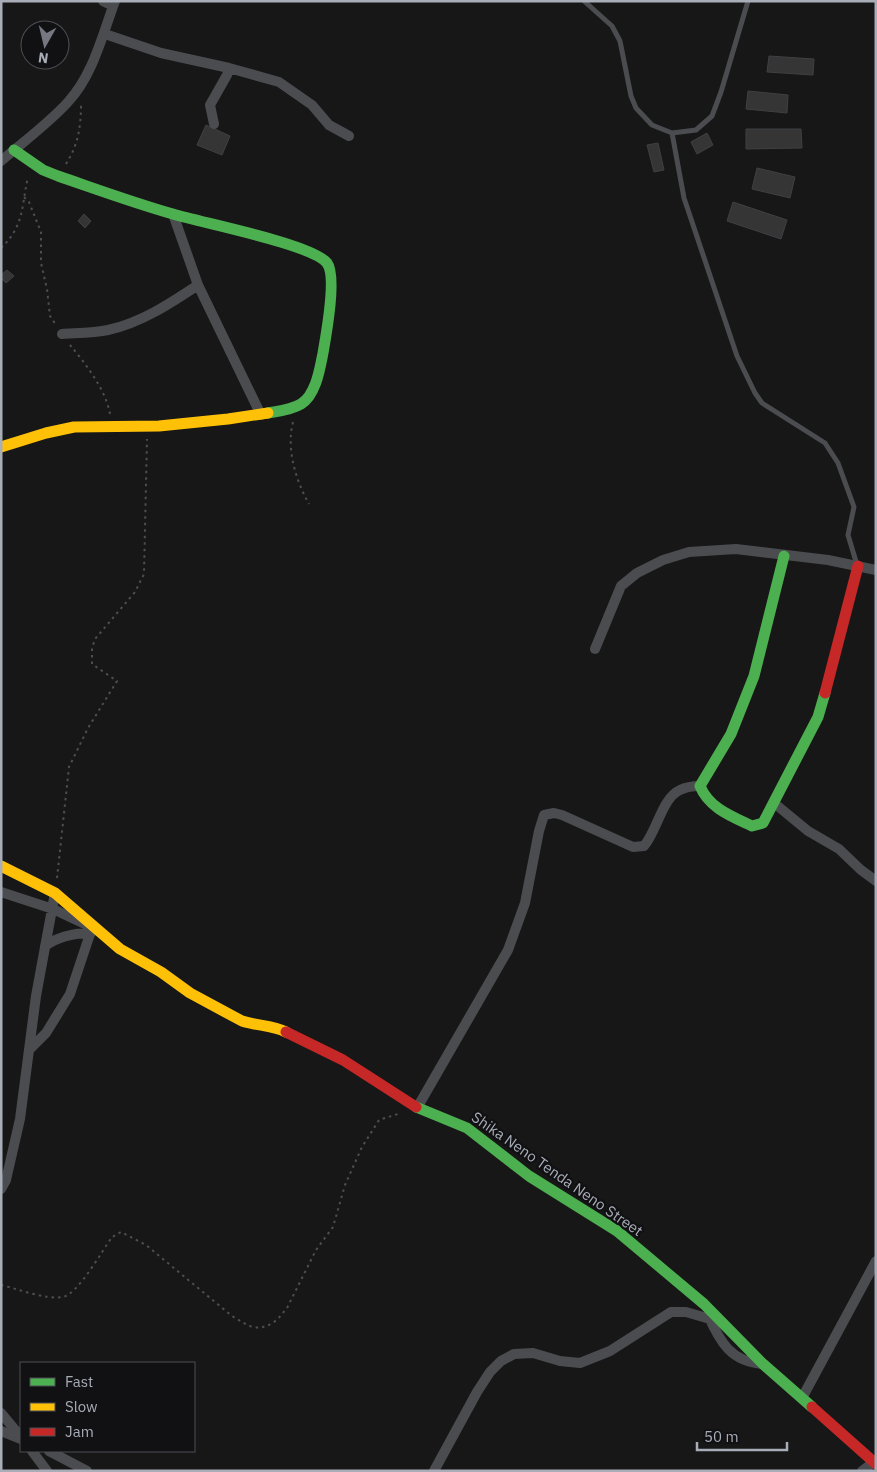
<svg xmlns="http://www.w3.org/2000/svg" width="877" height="1472" font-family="'IBM Plex Sans',sans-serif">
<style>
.building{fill:#353536;stroke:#3f4043}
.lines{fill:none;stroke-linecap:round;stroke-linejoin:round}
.path{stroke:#4d4e52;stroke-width:2;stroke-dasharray:2.5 4;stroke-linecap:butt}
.lane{stroke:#4b4c50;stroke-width:5}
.street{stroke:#4b4c50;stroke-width:10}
.fast{stroke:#4caf50;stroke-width:11}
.slow{stroke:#ffc107;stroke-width:11}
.jam{stroke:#c62828;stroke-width:11}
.labels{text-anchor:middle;stroke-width:4.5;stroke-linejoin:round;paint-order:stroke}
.street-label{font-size:15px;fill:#a8adb8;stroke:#111113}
</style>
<rect width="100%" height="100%" fill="#171717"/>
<path class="building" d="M 769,56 L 814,59 L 813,75 L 767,72 Z
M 748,91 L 788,95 L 787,113 L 746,109 Z
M 206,125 L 230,136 L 222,155 L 197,145 Z
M 746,129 L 801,129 L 802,148 L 746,149 Z
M 707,133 L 713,145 L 697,154 L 691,142 Z
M 658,143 L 664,170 L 654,172 L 647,145 Z
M 757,168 L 795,177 L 790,198 L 752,189 Z
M 733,202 L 787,220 L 781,239 L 727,221 Z
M 84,214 L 91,221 L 85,228 L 78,221 Z
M 7,270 L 14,276 L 6,283 L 1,278 L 1,275 Z"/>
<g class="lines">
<path class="path" d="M 66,164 C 78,145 81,127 81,104
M 24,197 L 29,202 L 41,232 L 41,263 L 47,289 L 50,316 L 56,325
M 1,248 C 25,225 21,207 28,177
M 70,345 C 85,363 106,390 110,414
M 293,422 C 286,449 296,481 309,504
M 57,878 L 69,767 L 88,728 L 117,681 L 92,664 L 92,648 L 95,639 L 135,592 L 144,574 L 147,439
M 1,1285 C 18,1289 46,1300 63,1297 C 78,1294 102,1251 112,1237 L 121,1232 L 146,1245 L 232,1316 L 249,1326 L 260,1328 L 269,1325 L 277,1320 L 287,1308 L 316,1250 L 333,1227 L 345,1185 L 362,1147 L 379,1120 L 401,1113"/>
<path class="lane" d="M 584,1 L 612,26 L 620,41 L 631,96 L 636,108 L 652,125 L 672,133 L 696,130 L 712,116 L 721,92 L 748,1
M 672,133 L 684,198 L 737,356 L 755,393 L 762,403 L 825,443 L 838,463 L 854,507 L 848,535 L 857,565"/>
<path class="street" d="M 103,1 L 113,6
M 105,34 L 161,53 L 229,68 L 279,82 L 312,105 L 329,125 L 349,136
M 214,124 L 210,105 L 227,75 L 229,68
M 1,161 C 23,142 48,124 68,102 C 93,75 102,36 115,1
M 173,214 L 198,285 L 261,415
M 62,334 C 77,333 94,333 108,330 C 141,323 171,303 198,285
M 595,649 L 621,586 L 637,573 L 663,560 L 689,552 L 736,549 L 828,560 L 876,570
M 774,803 L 808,831 L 839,849 L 861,870 L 876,881
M 1,892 L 53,909 L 87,925
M 45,946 C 59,936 74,933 91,933
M 30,1049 L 46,1033 L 70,994 L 92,928
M 417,1108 L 508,950 L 525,903 L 539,831 L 544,815 L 554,813 L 562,815 L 633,847 L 644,846 C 657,831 662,798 680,790 C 686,787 693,786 700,786
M 1,1189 L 6,1180 L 20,1119 L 36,996 L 55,893
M 708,1315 C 720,1342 731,1362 763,1364
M 802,1398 L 876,1261
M 1,1413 L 21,1437
M 1,1431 L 21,1439
M 32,1451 L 47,1471
M 49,1451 L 87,1471
M 434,1471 L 477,1392 L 490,1372 L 501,1361 L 514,1354 L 533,1353 L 560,1361 L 580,1363 L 610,1351 L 671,1312 L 686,1312 L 710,1319
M 862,1471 L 874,1462"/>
<path class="fast" d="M 14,150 L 43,170 L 58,176 C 96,189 134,203 173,214 C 202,223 312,244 327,263 C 337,276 326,336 323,353 C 320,368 316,395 301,404 C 291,410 279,411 268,413
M 784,556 L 754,676 L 731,734 L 700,786 C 709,808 731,816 752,826 L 763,823 L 818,717 L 825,693
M 416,1107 L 467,1128 L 529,1176 L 617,1231 L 704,1304 L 763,1364 L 812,1407"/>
<path class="slow" d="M 1,447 L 46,433 L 74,427 L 159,426 L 228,419 L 268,413
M 1,866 L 55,893 L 120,949 L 161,972 L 190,993 L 242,1021 C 257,1026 272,1025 286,1032"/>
<path class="jam" d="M 825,693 L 858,566
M 286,1032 L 343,1060 L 416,1107
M 812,1407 L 876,1464"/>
</g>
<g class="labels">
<g class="street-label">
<text transform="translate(557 1174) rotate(35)" y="5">Shika Neno Tenda Neno Street</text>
</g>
</g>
<rect width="877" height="1472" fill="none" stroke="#a8adb8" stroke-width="5"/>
<rect x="20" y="1362" width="175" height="90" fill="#111113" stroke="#4d4f55"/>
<rect x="30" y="1378" width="25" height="8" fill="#4caf50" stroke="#4d4f55"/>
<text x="65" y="1387" font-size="15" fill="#a8adb8">Fast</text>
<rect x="30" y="1403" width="25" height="8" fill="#ffc107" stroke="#4d4f55"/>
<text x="65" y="1412" font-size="15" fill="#a8adb8">Slow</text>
<rect x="30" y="1428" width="25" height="8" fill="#c62828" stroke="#4d4f55"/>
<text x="65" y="1437" font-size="15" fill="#a8adb8">Jam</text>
<g transform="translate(45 45) rotate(188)"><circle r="24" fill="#111113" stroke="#4d4f55"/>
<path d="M0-4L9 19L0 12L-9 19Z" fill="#757880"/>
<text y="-8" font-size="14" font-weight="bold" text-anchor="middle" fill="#a8adb8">N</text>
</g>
<path d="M697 1442v8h90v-8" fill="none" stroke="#a8adb8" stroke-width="2.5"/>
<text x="704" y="1442" font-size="15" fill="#a8adb8" stroke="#111113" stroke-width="4" paint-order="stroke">50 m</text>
</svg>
